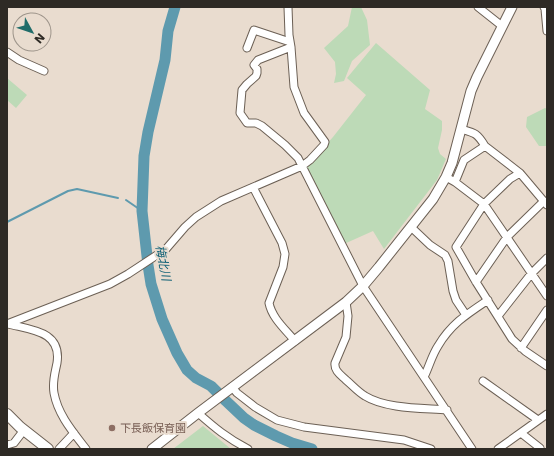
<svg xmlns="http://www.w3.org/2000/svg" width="554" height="456" font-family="'DejaVu Sans','Noto Sans JP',sans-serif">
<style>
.green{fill:#bddab7}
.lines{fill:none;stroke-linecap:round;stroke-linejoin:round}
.stream{stroke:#5e9aae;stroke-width:2}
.river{stroke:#5e9aae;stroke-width:11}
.minor-casing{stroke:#6c6055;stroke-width:9}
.tertiary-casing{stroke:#6c6055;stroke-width:11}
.secondary-casing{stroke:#6c6055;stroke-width:12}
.minor{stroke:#fff;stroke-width:7}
.tertiary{stroke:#fff;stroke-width:9}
.secondary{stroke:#fff;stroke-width:10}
.education-dot{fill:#8d6e63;stroke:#e9dccf;stroke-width:1.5}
.labels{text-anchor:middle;stroke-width:4;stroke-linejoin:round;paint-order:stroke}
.education-label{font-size:11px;fill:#785e54;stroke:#e9dccf;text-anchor:start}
.water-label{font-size:12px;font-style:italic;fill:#106176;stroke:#e9dccf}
</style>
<rect width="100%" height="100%" fill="#e9dccf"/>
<path class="green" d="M 352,7 L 361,7 L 367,20 L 370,45 L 352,61 L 344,81 L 334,83 L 336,74 L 335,62 L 324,48 L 348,26 Z
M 376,43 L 430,90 L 425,109 L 442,121 L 442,130 L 438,148 L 440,154 L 446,159 L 437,180 L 384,249 L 373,231 L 344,244 L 306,167 L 333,137 L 366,95 L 347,78 Z
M 7,78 L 27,95 L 16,108 L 7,100 Z
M 545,108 L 547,109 L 547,146 L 539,146 L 526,127 L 527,117 Z
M 203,426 L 231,449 L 173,449 Z"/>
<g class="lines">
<path class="stream" d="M 126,200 L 142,211
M 7,222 L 68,191 L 77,189 L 118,198"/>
<path class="river" d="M 175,7 L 168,31 L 165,60 L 148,132 L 144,156 L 142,211 L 148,265 L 151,284 L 162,319 L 177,353 L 187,370 L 196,378 L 211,386 L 226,401 L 244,418 L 254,425 L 276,436 L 292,443 L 312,449"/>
<g class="minor-casing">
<path id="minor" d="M 478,7 L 502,26
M 544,7 L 545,9 L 547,31
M 291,47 L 258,60 L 254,65 L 257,69 L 257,73 L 256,76 L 247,84 L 242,90 L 240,113 L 247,123 L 256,123 L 262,126 L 285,145 L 298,158 L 363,286 L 472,449
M 247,48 L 254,30 L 290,42
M 7,52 L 19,60 L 44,71
M 485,146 L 520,173
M 446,177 L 455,182 L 484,204 L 547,296
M 455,182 L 464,160 L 485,146 C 477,133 475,133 461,129
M 253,187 L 282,243 L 285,254 L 283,267 L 269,303 C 272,318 285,329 295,341
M 547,205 L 520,173 L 510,179 L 484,204 L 456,247 L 476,282 L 512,339 L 525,351 L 547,366
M 411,227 L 430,245 L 445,255 L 448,261 L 453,291 L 456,300 L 466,315
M 476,282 L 507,237 L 544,201
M 346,302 L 348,316 L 346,337 L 335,363 C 334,371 341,375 346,380 C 352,385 358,392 365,396 C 386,409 423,408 447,410
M 498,316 L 531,274 L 547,258
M 7,324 L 110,284 L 128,274 L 166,249 L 185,227 L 196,217 L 221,201 L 302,166 L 310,160 L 324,145 L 325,142 L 304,113 L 294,87 L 291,47 L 289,35 L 288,7
M 8,324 C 31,330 62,331 57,363 C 55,373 52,382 54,393 C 58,415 73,432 86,449
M 521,348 L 547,310
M 424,377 C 429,367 432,355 438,346 C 451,324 467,314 488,300
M 483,381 L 538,420
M 232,387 L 237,393 L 255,407 L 277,420 L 304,427 L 404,440 L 431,449
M 198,413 C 215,428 227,438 248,449
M 521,433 L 540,448
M 7,445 L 14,443 L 24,430
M 59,449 L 74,433
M 498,449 L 547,414"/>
</g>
<g class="tertiary-casing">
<path id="tertiary" d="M 152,449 L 198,413 L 346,302 L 363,286 L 379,267 L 433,199 L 446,177 L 452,163 L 471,91 L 477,77 L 512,7"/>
</g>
<g class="secondary-casing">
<path id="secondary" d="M 7,414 L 20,427 L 48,449"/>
</g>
<use href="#minor" class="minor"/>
<use href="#tertiary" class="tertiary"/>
<use href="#secondary" class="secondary"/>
</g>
<circle class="education-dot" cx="112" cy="428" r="4"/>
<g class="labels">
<g class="education-label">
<text x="120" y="432">下長飯保育園</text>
</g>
<g class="water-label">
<text transform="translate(163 263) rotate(79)" y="4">梅北川</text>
</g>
</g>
<rect width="554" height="456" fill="none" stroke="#2e2a25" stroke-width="16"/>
<g transform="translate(32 32) rotate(130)"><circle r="19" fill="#e9dccf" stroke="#9e958b"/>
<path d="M0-3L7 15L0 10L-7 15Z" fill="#206c69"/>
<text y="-6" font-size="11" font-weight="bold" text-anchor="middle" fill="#2e2a25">N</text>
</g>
</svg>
